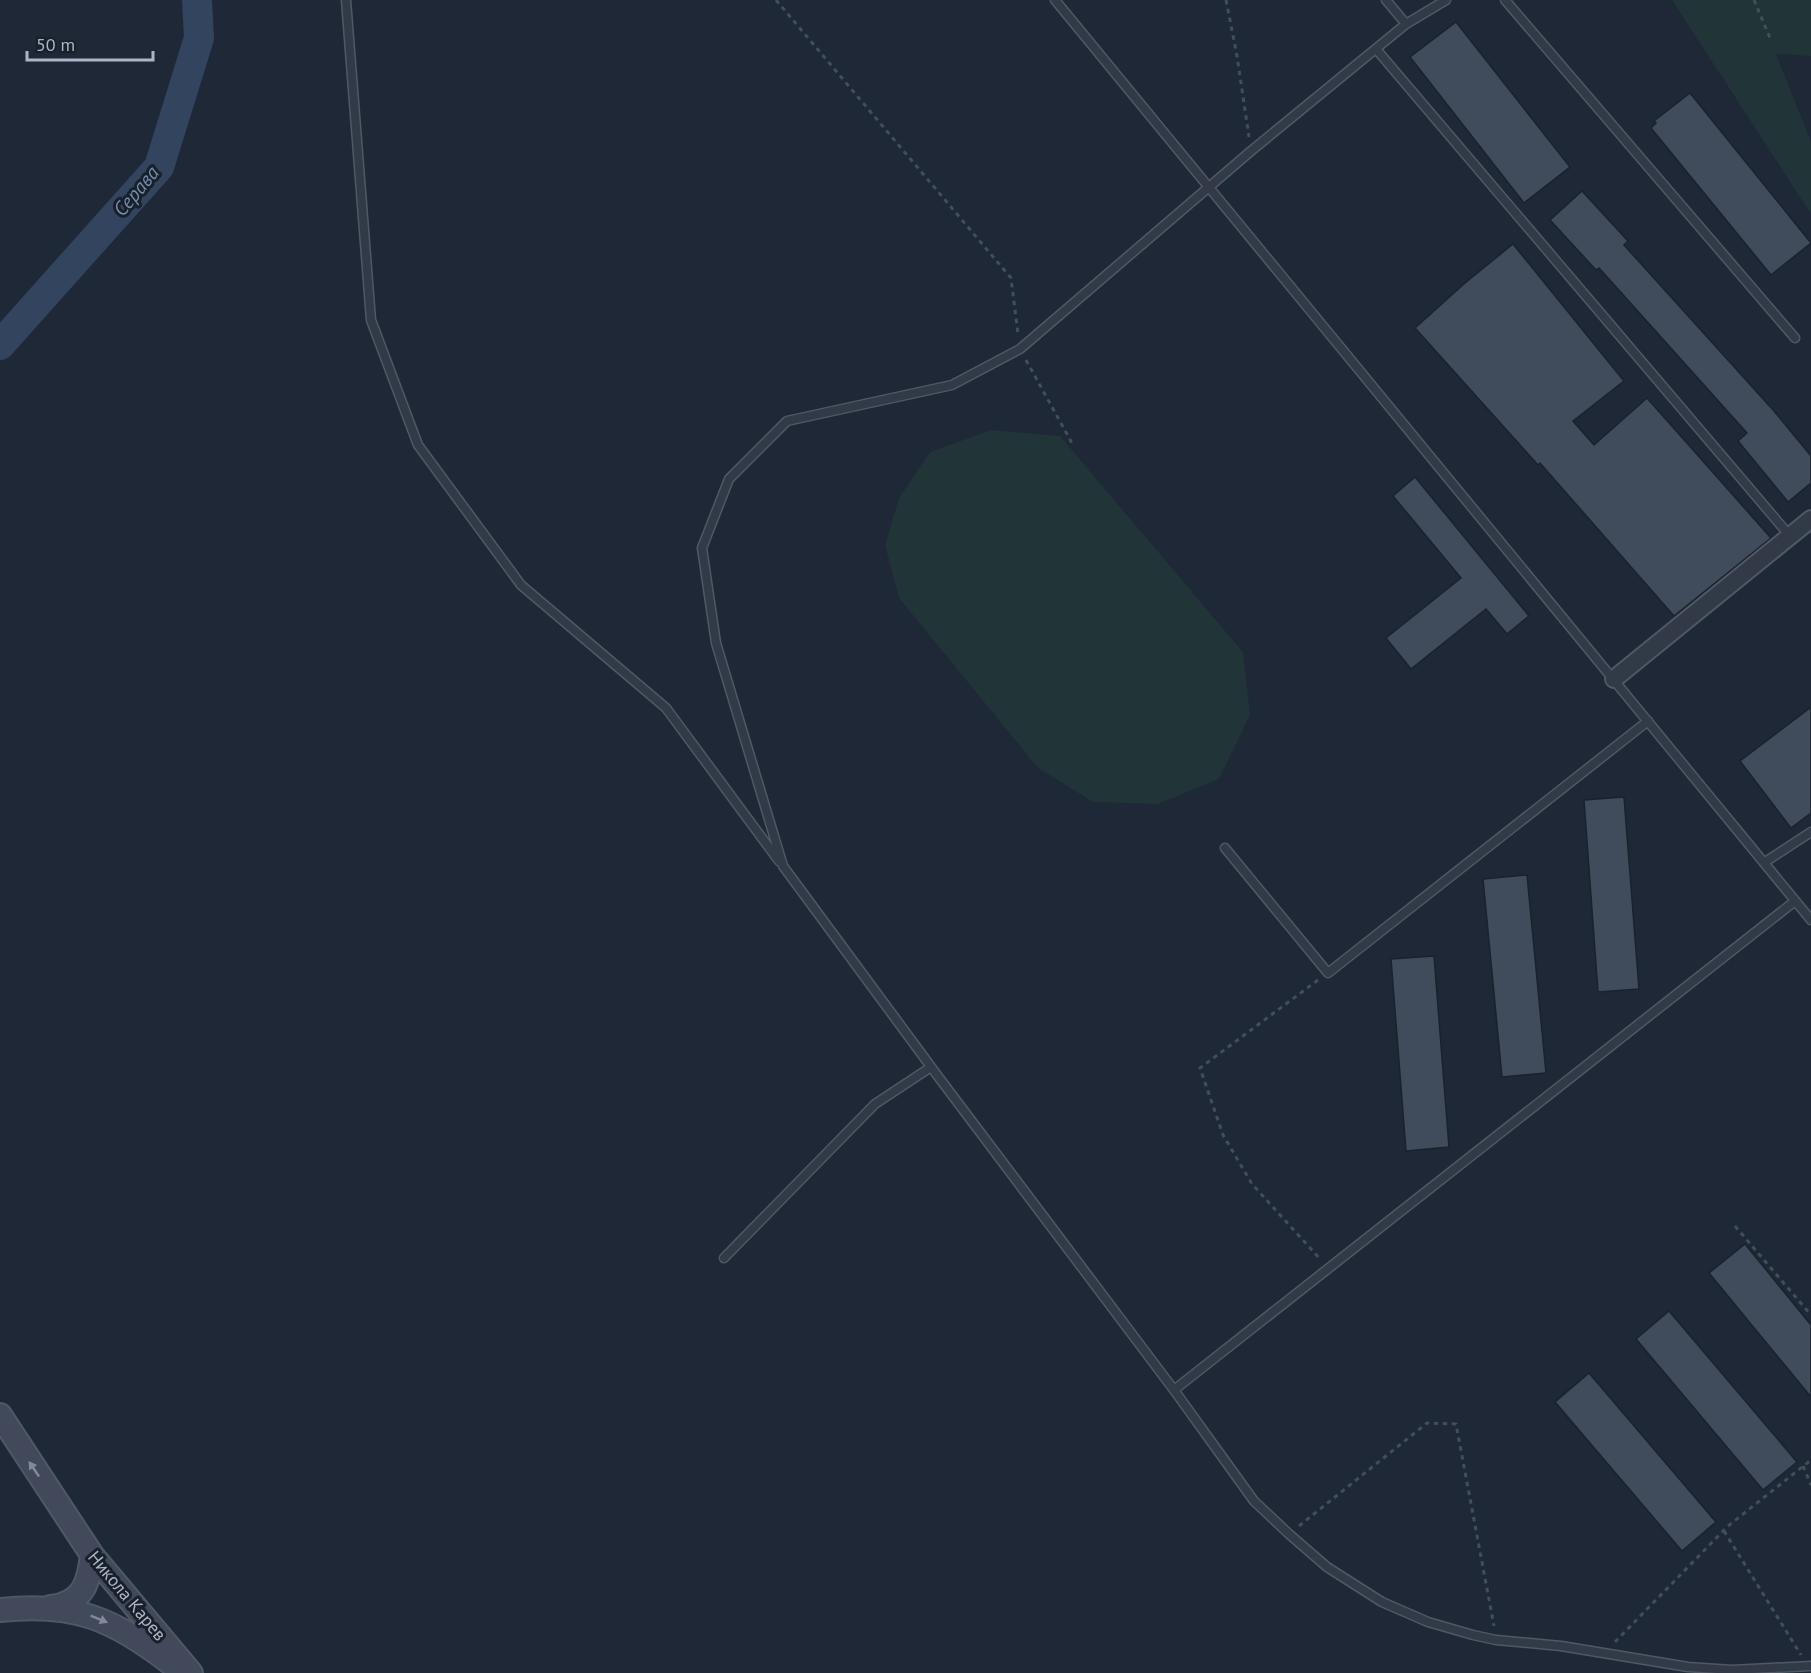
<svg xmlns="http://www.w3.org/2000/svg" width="1811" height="1673" font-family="'PT Sans',sans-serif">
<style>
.green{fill:#213437}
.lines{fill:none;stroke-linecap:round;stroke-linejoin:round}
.river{stroke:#32445e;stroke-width:30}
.building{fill:#404b5b;stroke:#1a222d;stroke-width:1.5}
.lane-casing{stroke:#505865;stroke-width:11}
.street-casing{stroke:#505865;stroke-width:20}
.secondary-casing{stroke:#505865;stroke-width:26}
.path{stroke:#3f5155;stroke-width:3;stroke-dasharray:4.5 4.5;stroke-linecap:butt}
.lane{stroke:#333a47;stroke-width:8}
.street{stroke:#333a47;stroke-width:16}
.secondary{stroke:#41495a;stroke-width:22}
.oneway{fill:#828a9a}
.labels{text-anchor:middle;stroke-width:6;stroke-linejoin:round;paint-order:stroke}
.street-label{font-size:18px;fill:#adb5c4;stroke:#18202b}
.water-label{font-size:20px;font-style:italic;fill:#748bac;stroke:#18202b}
</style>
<rect width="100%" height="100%" fill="#1f2836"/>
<path class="green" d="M 1672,0 L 1811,0 L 1811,56 L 1776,54 L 1811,142 L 1811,214 Z
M 991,430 L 1060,436 L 1243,652 L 1250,715 L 1219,779 L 1158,804 L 1093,802 L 1038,768 L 899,598 L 885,545 L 899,498 L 930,452 Z"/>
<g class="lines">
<path class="river" d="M 0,345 L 159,167 L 199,38 L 197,0"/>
</g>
<path class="building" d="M 1456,22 L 1570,167 L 1524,203 L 1410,57 Z
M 1690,93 L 1811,243 L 1771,275 L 1651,128 L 1656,123 L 1654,121 Z
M 1582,191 L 1628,241 L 1624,245 L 1774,411 L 1811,456 L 1811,483 L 1788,502 L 1738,441 L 1747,433 L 1599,268 L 1596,270 L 1550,220 Z
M 1513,244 L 1624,381 L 1573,421 L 1594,445 L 1647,398 L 1771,538 L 1674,616 L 1540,463 L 1538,465 L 1415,328 L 1465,283 Z
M 1415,477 L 1529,616 L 1507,634 L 1486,609 L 1411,669 L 1386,638 L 1461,578 L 1393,496 Z
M 1811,707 L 1811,813 L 1791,828 L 1740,761 Z
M 1624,797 L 1639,989 L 1598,992 L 1584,800 Z
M 1527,875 L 1546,1073 L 1502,1077 L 1483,879 Z
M 1434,956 L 1449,1147 L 1406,1151 L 1391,959 Z
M 1745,1244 L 1811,1325 L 1811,1397 L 1709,1273 Z
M 1669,1311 L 1797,1462 L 1763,1490 L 1636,1339 Z
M 1589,1373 L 1716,1522 L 1682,1551 L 1555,1402 Z"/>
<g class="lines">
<g class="lane-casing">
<path id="lane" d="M 346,0 L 371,320 L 418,445 L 521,585 L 666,708 L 779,861
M 1055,0 L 1811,920
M 1386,0 L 1406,24
M 1446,0 L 1406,24 L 1251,151 L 1020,349 L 952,385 L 787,421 L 729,479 L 702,548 L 716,643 L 783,866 L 937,1075 L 1174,1390 L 1254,1501 L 1289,1534 L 1327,1567 L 1382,1602 L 1428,1622 L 1473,1635 L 1496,1640 L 1561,1646 L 1688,1667 L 1732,1670 L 1811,1666
M 1505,0 L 1795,338
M 1376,49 L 1790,536
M 1225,848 L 1328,973 L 1648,721
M 1765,862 L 1811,832
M 724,1258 L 875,1104 L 931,1067
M 1174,1390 L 1795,901"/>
</g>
<g class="street-casing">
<path id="street" d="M 1614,679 L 1811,519"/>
</g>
<g class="secondary-casing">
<path id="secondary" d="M 0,1415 L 92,1555 L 191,1673
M 51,1607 C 83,1603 89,1583 92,1555
M 0,1610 C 75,1602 114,1619 173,1665"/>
</g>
<path class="path" d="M 776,0 L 1011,278 L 1018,334
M 1226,0 L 1237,56 L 1249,137
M 1754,0 L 1770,38
M 1026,360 L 1073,445
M 1318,980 L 1200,1068 L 1223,1135 L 1252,1184 L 1321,1260
M 1735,1226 L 1811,1315
M 1803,1466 L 1811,1485
M 1299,1526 L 1427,1423 L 1456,1424 L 1494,1626
M 1724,1531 L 1801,1655
M 1615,1642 L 1728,1526 L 1811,1460"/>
<use href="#lane" class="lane"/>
<use href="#street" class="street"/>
<use href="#secondary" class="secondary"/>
</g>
<defs><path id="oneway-solid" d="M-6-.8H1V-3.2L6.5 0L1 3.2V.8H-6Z" transform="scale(1.5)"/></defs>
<g class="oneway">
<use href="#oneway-solid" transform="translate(34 1469) rotate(-124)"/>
<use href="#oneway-solid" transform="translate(99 1619) rotate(22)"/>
</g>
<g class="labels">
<g class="street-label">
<text transform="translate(127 1596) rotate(50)" y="6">Никола Карев</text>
</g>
<g class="water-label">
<text transform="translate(136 191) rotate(-50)" y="7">Серава</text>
</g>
</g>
<path d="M27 51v9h126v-9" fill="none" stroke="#adb5c4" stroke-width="3"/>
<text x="36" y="51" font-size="18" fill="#adb5c4" stroke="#18202b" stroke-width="4.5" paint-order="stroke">50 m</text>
</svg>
